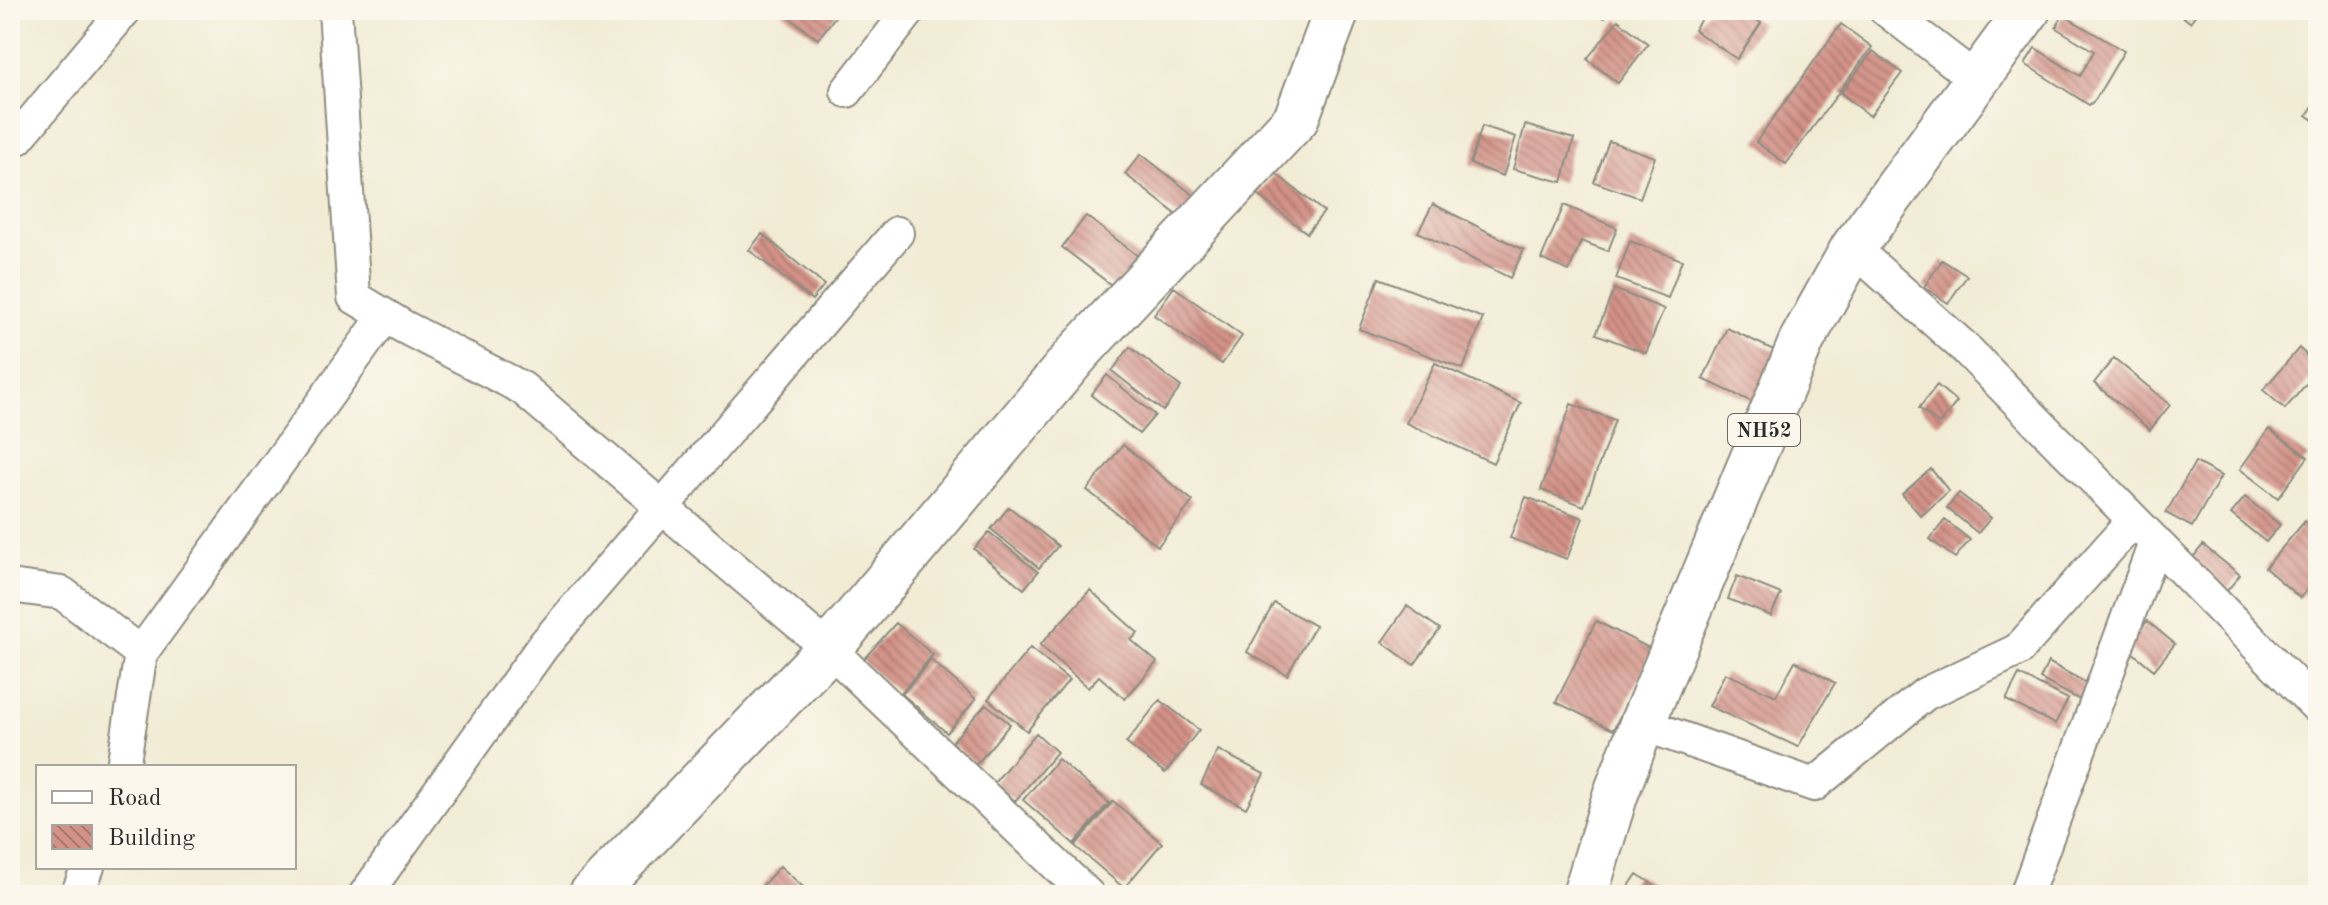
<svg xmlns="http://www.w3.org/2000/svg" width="2328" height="905" font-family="'Old Standard TT',serif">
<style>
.building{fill:url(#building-back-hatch)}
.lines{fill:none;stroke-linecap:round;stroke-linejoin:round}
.street-casing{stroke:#8e8c80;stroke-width:36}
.secondary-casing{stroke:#8e8c80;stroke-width:48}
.highway-casing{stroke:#8e8c80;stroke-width:48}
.street{stroke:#fff;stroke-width:32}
.secondary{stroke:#fff;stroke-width:44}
.highway{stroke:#fff;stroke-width:44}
.labels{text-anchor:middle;stroke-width:6;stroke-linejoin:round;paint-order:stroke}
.shield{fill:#fbf7ec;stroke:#696865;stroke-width:2}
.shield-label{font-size:20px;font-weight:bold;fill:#2b2b2b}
</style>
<defs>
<pattern id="building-back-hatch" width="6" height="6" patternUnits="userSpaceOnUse" patternTransform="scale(2)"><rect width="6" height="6" fill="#d39288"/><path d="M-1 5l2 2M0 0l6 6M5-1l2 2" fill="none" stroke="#ab776f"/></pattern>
</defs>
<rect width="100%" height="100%" fill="#fbf7ec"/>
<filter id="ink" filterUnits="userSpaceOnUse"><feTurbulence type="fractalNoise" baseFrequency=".0125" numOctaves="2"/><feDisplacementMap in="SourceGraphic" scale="16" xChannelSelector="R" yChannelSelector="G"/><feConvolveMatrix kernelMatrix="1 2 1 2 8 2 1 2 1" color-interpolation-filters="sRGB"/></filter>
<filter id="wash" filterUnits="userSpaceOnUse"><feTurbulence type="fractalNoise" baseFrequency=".006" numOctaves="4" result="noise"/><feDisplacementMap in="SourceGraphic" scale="32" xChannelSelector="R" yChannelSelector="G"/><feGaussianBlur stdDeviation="1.8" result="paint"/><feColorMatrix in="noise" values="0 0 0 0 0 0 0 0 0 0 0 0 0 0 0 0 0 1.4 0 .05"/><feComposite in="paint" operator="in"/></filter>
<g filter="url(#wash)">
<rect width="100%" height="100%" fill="#f2ecd5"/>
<g id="blocks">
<path class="building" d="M 779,10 L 840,10 L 818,39 Z
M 1588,10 L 1609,10 L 1605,18 Z
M 1707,10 L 1742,10 L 1761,23 L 1737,59 L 1694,30 Z
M 2174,10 L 2199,10 L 2190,22 Z
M 2063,15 L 2124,51 L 2095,100 L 2089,105 L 2025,64 L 2035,48 L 2080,76 L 2094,51 L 2056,28 Z
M 1618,20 L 1648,44 L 1618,83 L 1587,59 Z
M 1841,24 L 1872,47 L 1786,164 L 1756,142 Z
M 1873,51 L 1902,73 L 1870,116 L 1841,93 Z
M 2318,99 L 2318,123 L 2307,115 Z
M 1525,125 L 1574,139 L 1562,182 L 1513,169 Z
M 1482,126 L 1516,137 L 1503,176 L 1470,164 Z
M 1609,141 L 1655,157 L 1640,198 L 1594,182 Z
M 1141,154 L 1197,198 L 1181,218 L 1125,174 Z
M 1275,173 L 1324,212 L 1307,233 L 1258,195 Z
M 1433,204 L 1524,250 L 1510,278 L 1418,232 Z
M 1564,205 L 1617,228 L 1608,251 L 1581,241 L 1569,271 L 1541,259 Z
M 1086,216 L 1143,260 L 1119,291 L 1062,247 Z
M 762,234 L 824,285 L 812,300 L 749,250 Z
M 1630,241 L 1682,260 L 1668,298 L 1616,279 Z
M 1942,260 L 1967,276 L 1948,303 L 1924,287 Z
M 1379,278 L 1483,318 L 1463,369 L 1359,329 Z
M 1174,287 L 1242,336 L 1222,364 L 1154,315 Z
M 1614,289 L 1664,309 L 1646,353 L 1596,334 Z
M 1727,328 L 1778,352 L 1754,403 L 1703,379 Z
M 1130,347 L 1181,387 L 1163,411 L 1112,371 Z
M 2299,348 L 2318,366 L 2318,370 L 2285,409 L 2263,390 Z
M 2114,358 L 2170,405 L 2150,430 L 2094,383 Z
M 1435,363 L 1521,403 L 1493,463 L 1406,423 Z
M 1107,375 L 1155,415 L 1139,434 L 1091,395 Z
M 1937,385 L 1957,402 L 1939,424 L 1919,408 Z
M 1571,404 L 1615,420 L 1584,506 L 1541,490 Z
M 2269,429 L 2308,457 L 2278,498 L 2240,469 Z
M 1123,445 L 1193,501 L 1158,546 L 1087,490 Z
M 2195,462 L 2221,476 L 2192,527 L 2166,513 Z
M 1931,469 L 1949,491 L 1921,516 L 1902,494 Z
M 1959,493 L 1991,518 L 1978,533 L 1947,508 Z
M 1526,497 L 1583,518 L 1567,559 L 1510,538 Z
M 2245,497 L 2280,525 L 2266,542 L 2231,514 Z
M 1009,507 L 1058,546 L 1039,568 L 991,529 Z
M 1945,520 L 1970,540 L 1955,558 L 1930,539 Z
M 2305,521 L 2318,533 L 2318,578 L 2300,598 L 2265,568 Z
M 989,532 L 1038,572 L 1024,589 L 974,549 Z
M 2203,545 L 2240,575 L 2222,597 L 2185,567 Z
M 1737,576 L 1781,594 L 1771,616 L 1728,599 Z
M 1090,590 L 1138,633 L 1131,640 L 1157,662 L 1125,699 L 1099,676 L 1088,688 L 1040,645 Z
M 1274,603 L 1315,626 L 1287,675 L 1247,652 Z
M 1407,606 L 1440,629 L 1414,665 L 1382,642 Z
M 1596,621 L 1653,650 L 1613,730 L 1556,702 Z
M 2147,621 L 2175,644 L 2154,670 L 2126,647 Z
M 896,623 L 933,655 L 900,694 L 862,661 Z
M 1030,648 L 1069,680 L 1027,731 L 988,699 Z
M 931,660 L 976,699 L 947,733 L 902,694 Z
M 1795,661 L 1835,683 L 1798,747 L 1709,706 L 1725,673 L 1776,696 Z
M 2048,662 L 2090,685 L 2082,701 L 2040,679 Z
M 2019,675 L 2068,699 L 2055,724 L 2006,700 Z
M 1160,700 L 1199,730 L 1165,773 L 1126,743 Z
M 986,704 L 1010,724 L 976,765 L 951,743 Z
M 1036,733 L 1057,752 L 1015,801 L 994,783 Z
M 1218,750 L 1264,774 L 1246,808 L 1201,785 Z
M 1058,759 L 1109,803 L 1074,844 L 1023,800 Z
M 1113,801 L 1162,843 L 1124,888 L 1075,846 Z
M 780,866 L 812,895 L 754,895 Z
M 1637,874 L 1670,895 L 1623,895 Z"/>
</g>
</g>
<g filter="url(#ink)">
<use href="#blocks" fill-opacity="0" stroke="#8e8c80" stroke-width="2"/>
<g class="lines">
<g class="street-casing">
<path id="street" d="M 335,10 L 354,297 L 404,327 L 522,388 L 829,649 L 1088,895
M 1886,10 L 1976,79
M 847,91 L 910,10
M 18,138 L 125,10
M 1853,248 L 1965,348 L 2318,708
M 10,586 L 62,593 L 141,653 L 123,767
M 141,653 L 385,316
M 1642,724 L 1814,785 L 1925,694 L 2018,650 L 2133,521
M 77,895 L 88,867
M 365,895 L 543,646 L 897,233
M 2026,895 L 2155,543"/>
</g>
<g class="secondary-casing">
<path id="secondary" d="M 591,895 L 829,649 L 1079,352 L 1296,119 L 1337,10"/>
</g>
<g class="highway-casing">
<path id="highway" d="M 1585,895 L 1615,796 L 1642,724 L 1802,340 L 1853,248 L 2028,10"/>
</g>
<use href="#street" class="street"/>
<use href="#secondary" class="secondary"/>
<use href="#highway" class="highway"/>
</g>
</g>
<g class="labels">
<rect class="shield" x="1728" y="414" width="72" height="32" rx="6"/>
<g class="shield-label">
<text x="1764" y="437">NH52</text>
</g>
</g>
<rect width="2328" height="905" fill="none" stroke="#fbf7ec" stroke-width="40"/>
<rect x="36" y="765" width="260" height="104" fill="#fbf7ec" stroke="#a8a59f" stroke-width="2"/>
<rect x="52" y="791" width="40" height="12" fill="#ffffff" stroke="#a8a59f" stroke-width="2"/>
<text x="108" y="805" font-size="24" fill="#2b2b2b">Road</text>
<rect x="52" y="825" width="40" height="24" fill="url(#building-back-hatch)" stroke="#a8a59f" stroke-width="2"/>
<text x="108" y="845" font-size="24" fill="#2b2b2b">Building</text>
</svg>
